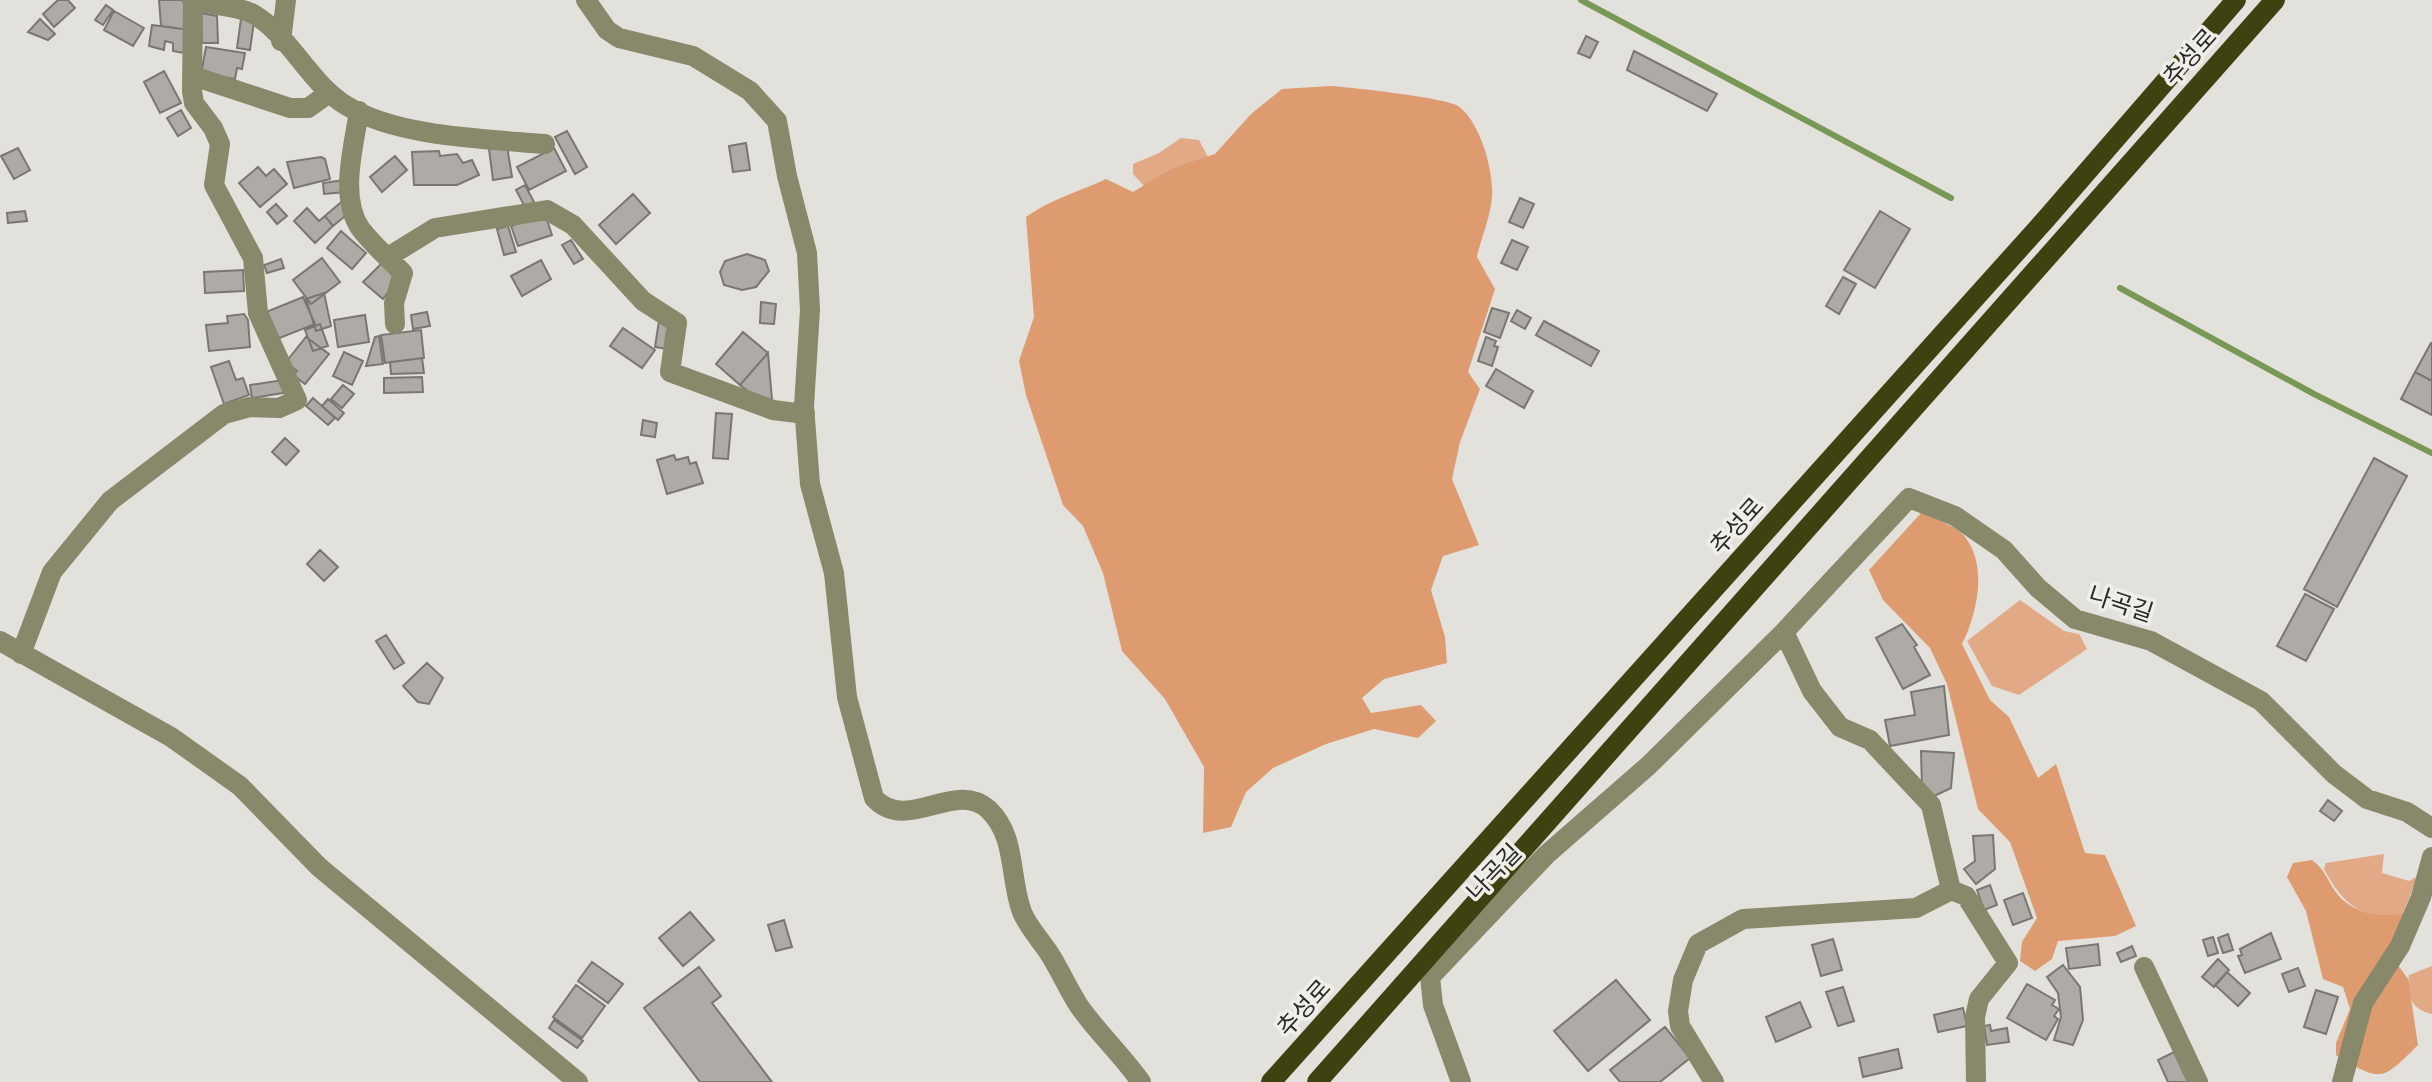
<svg xmlns="http://www.w3.org/2000/svg" width="2432" height="1082" font-family="'Noto Serif','Noto Sans KR',serif">
<style>
.green{fill:#e1a986}
.forest{fill:#dd9b6f}
.lines{fill:none;stroke-linecap:round;stroke-linejoin:round}
.stream{stroke:#789856;stroke-width:6}
.building{fill:#aeaaa6;stroke:#7a7773;stroke-width:2}
.minor{stroke:#87896a;stroke-width:20}
.major{stroke:#3f4111;stroke-width:20}
.labels{text-anchor:middle;stroke-width:7;stroke-linejoin:round;paint-order:stroke}
.street-label{font-size:24px;fill:#2a2927;stroke:#f0eee9}
</style>
<rect width="100%" height="100%" fill="#e3e1dc"/>
<path class="green" d="M 1181,138 L 1199,140 L 1208,157 L 1172,168 L 1144,186 L 1133,174 L 1133,164 L 1159,153 Z
M 2020,600 L 2064,631 L 2079,634 L 2087,649 L 2019,695 L 1992,686 L 1967,641 Z
M 2384,854 L 2382,873 L 2409,881 L 2418,876 L 2403,913 C 2362,922 2343,904 2324,869 L 2326,863 Z
M 2432,966 L 2432,1014 C 2411,1010 2406,994 2409,975 Z"/>
<path class="forest" d="M 1330,86 C 1350,87 1447,98 1458,106 C 1480,121 1494,171 1492,196 C 1491,216 1481,238 1477,257 L 1495,289 L 1468,372 L 1480,389 L 1460,442 L 1452,479 L 1479,545 L 1443,556 L 1431,590 L 1445,637 L 1447,663 L 1384,679 L 1362,698 L 1371,713 L 1421,705 L 1436,721 L 1418,738 L 1374,729 L 1326,744 L 1273,768 L 1246,792 L 1231,827 L 1203,833 L 1204,767 L 1165,699 L 1122,651 L 1103,573 L 1083,526 L 1063,505 L 1026,395 L 1019,361 L 1034,317 L 1026,217 C 1051,199 1078,192 1106,179 L 1133,192 L 1172,168 L 1215,154 L 1251,114 L 1282,89 Z
M 1921,513 C 1934,519 1956,525 1965,537 C 1988,566 1977,614 1962,644 L 1990,700 L 2009,717 L 2038,778 L 2056,764 L 2085,853 L 2105,855 L 2136,926 L 2115,936 L 2058,941 L 2052,959 L 2035,971 L 2020,961 L 2022,942 L 2037,918 L 2010,842 L 1978,809 L 1947,684 L 1930,648 L 1883,600 L 1869,570 Z
M 2312,860 C 2326,870 2328,883 2338,895 C 2355,914 2379,918 2403,913 L 2407,946 L 2398,965 L 2408,979 L 2418,1045 C 2381,1082 2381,1082 2336,1055 L 2336,1043 L 2350,1009 L 2343,987 L 2323,979 L 2306,911 L 2287,877 L 2293,863 Z"/>
<g class="lines">
<path class="stream" d="M 1581,0 L 1951,198
M 2120,288 L 2314,394 L 2432,453"/>
</g>
<path class="building" d="M 58,0 L 68,0 L 75,8 L 54,27 L 43,14 Z
M 159,0 L 183,0 L 190,30 L 161,26 Z
M 106,5 L 113,10 L 103,25 L 95,20 Z
M 114,11 L 144,28 L 133,46 L 104,30 Z
M 201,13 L 217,16 L 218,43 L 202,43 Z
M 40,19 L 55,34 L 48,40 L 28,32 Z
M 241,19 L 254,21 L 250,50 L 237,48 Z
M 152,25 L 190,30 L 189,54 L 173,51 L 173,43 L 165,41 L 164,50 L 149,46 Z
M 1586,36 L 1598,42 L 1590,58 L 1578,53 Z
M 206,47 L 245,53 L 242,69 L 237,68 L 235,79 L 201,74 Z
M 1634,51 L 1717,94 L 1707,111 L 1627,70 Z
M 164,71 L 181,103 L 160,113 L 144,82 Z
M 181,110 L 191,128 L 178,136 L 167,118 Z
M 567,131 L 587,167 L 575,174 L 555,137 Z
M 746,143 L 750,170 L 733,172 L 729,146 Z
M 507,146 L 512,177 L 493,180 L 489,149 Z
M 18,148 L 30,170 L 14,179 L 1,156 Z
M 554,148 L 566,171 L 529,190 L 517,167 Z
M 439,151 L 440,156 L 457,154 L 463,163 L 472,160 L 479,175 L 457,185 L 414,185 L 412,152 Z
M 395,156 L 407,170 L 382,192 L 370,177 Z
M 321,157 L 325,159 L 330,179 L 294,188 L 287,162 Z
M 258,167 L 266,176 L 274,169 L 287,184 L 260,207 L 239,183 Z
M 344,180 L 346,192 L 324,194 L 323,183 Z
M 525,185 L 534,202 L 525,207 L 516,190 Z
M 633,194 L 650,213 L 616,244 L 599,225 Z
M 346,198 L 350,212 L 333,226 L 325,216 Z
M 1520,198 L 1534,204 L 1523,228 L 1509,222 Z
M 276,204 L 287,216 L 277,224 L 267,212 Z
M 307,208 L 319,221 L 325,216 L 333,226 L 315,243 L 294,221 Z
M 25,211 L 27,221 L 8,223 L 7,213 Z
M 1880,211 L 1910,229 L 1875,288 L 1844,270 Z
M 545,214 L 552,235 L 518,246 L 511,226 Z
M 508,226 L 516,252 L 504,255 L 497,229 Z
M 341,231 L 366,253 L 352,269 L 327,248 Z
M 571,240 L 583,259 L 574,264 L 562,245 Z
M 1512,240 L 1528,247 L 1517,270 L 1501,263 Z
M 747,254 L 765,260 L 769,271 L 756,287 L 742,290 L 724,285 L 720,272 L 725,261 Z
M 322,258 L 340,282 L 311,304 L 293,280 Z
M 281,259 L 284,268 L 267,273 L 264,265 Z
M 541,260 L 551,279 L 522,296 L 511,276 Z
M 382,263 L 397,280 L 383,299 L 363,282 Z
M 243,270 L 244,291 L 205,293 L 204,272 Z
M 1843,277 L 1856,284 L 1839,314 L 1826,306 Z
M 324,293 L 331,326 L 316,331 L 306,299 Z
M 303,297 L 315,324 L 277,339 L 266,312 Z
M 761,302 L 776,304 L 774,324 L 760,323 Z
M 1492,308 L 1509,313 L 1500,338 L 1484,332 Z
M 1517,310 L 1531,318 L 1525,329 L 1511,321 Z
M 427,312 L 430,326 L 413,329 L 411,315 Z
M 244,314 L 248,320 L 250,347 L 209,351 L 206,325 L 228,323 L 227,316 Z
M 365,315 L 369,342 L 338,347 L 334,320 Z
M 659,321 L 672,323 L 667,349 L 655,347 Z
M 1544,321 L 1599,351 L 1591,366 L 1536,335 Z
M 320,324 L 328,346 L 313,351 L 305,330 Z
M 623,328 L 655,350 L 642,368 L 610,346 Z
M 421,330 L 424,358 L 385,363 L 381,335 Z
M 743,332 L 768,353 L 740,385 L 716,364 Z
M 379,336 L 383,364 L 366,366 L 375,337 Z
M 306,337 L 329,354 L 305,384 L 293,375 L 297,371 L 286,362 Z
M 1486,337 L 1496,341 L 1494,346 L 1498,347 L 1492,366 L 1478,361 Z
M 2431,343 L 2432,344 L 2432,381 L 2415,372 Z
M 344,352 L 363,361 L 352,385 L 333,376 Z
M 768,353 L 772,400 L 755,397 L 740,385 Z
M 422,358 L 424,373 L 391,374 L 390,362 Z
M 229,361 L 236,380 L 243,378 L 249,395 L 224,404 L 211,367 Z
M 1496,369 L 1533,391 L 1524,408 L 1486,386 Z
M 2415,372 L 2432,381 L 2432,415 L 2401,399 Z
M 422,377 L 423,392 L 384,393 L 384,378 Z
M 283,380 L 289,392 L 252,398 L 250,385 Z
M 343,385 L 354,394 L 342,408 L 331,399 Z
M 313,398 L 335,418 L 328,425 L 306,406 Z
M 328,399 L 344,413 L 338,420 L 322,406 Z
M 716,413 L 732,414 L 728,459 L 713,458 Z
M 643,420 L 657,423 L 655,437 L 641,435 Z
M 285,438 L 299,451 L 286,465 L 272,452 Z
M 674,455 L 676,460 L 688,457 L 690,464 L 696,462 L 703,483 L 667,494 L 657,460 Z
M 2374,458 L 2407,476 L 2337,607 L 2304,589 Z
M 320,550 L 338,567 L 324,581 L 307,564 Z
M 2305,594 L 2334,609 L 2306,661 L 2277,646 Z
M 1902,624 L 1917,645 L 1914,647 L 1930,675 L 1903,689 L 1876,638 Z
M 386,635 L 404,663 L 394,669 L 376,641 Z
M 427,663 L 443,678 L 429,704 L 418,702 L 403,686 Z
M 1944,686 L 1949,735 L 1890,746 L 1885,720 L 1915,715 L 1911,692 Z
M 1921,751 L 1954,753 L 1951,788 L 1934,796 L 1922,788 Z
M 2328,800 L 2342,811 L 2334,821 L 2320,811 Z
M 1993,835 L 1995,869 L 1976,884 L 1964,869 L 1975,861 L 1973,836 Z
M 1990,885 L 1997,905 L 1984,910 L 1977,890 Z
M 2023,893 L 2032,918 L 2013,925 L 2004,900 Z
M 690,912 L 714,940 L 683,966 L 659,938 Z
M 784,920 L 792,947 L 776,951 L 768,925 Z
M 2271,933 L 2281,959 L 2245,973 L 2238,956 L 2242,955 L 2240,949 Z
M 2228,934 L 2233,950 L 2223,953 L 2218,938 Z
M 2213,937 L 2218,953 L 2208,956 L 2203,940 Z
M 1833,939 L 1842,970 L 1821,976 L 1812,945 Z
M 2098,944 L 2100,965 L 2069,969 L 2066,948 Z
M 2132,946 L 2136,956 L 2121,962 L 2117,953 Z
M 2218,959 L 2229,970 L 2214,987 L 2202,977 Z
M 592,962 L 623,984 L 608,1003 L 578,981 Z
M 2063,965 L 2080,987 L 2083,1020 L 2073,1045 L 2054,1040 L 2061,1017 L 2058,993 L 2047,977 Z
M 699,967 L 721,996 L 712,1003 L 772,1082 L 700,1082 L 644,1008 Z
M 2298,968 L 2305,986 L 2289,992 L 2282,974 Z
M 2227,972 L 2250,993 L 2238,1006 L 2215,985 Z
M 1616,980 L 1650,1020 L 1588,1071 L 1554,1031 Z
M 2027,984 L 2055,1000 L 2052,1005 L 2059,1009 L 2054,1016 L 2058,1019 L 2046,1040 L 2007,1018 Z
M 576,985 L 605,1006 L 582,1038 L 553,1017 Z
M 1843,987 L 1854,1021 L 1838,1026 L 1826,992 Z
M 2316,990 L 2338,997 L 2326,1034 L 2304,1027 Z
M 1800,1002 L 1811,1027 L 1776,1042 L 1766,1017 Z
M 1963,1008 L 1967,1026 L 1938,1032 L 1934,1015 Z
M 554,1020 L 583,1041 L 577,1048 L 549,1028 Z
M 1990,1025 L 1991,1031 L 2007,1028 L 2009,1042 L 1987,1045 L 1984,1026 Z
M 1665,1027 L 1690,1058 L 1660,1082 L 1620,1082 L 1610,1070 Z
M 1898,1049 L 1902,1068 L 1863,1077 L 1859,1058 Z
M 2174,1052 L 2188,1082 L 2168,1082 L 2158,1060 Z"/>
<g class="lines">
<path class="minor" d="M 195,0 C 213,7 238,5 255,15 C 291,37 309,83 347,106 C 397,137 487,139 545,144
M 586,0 L 607,30 L 619,38 L 693,56 L 750,91 L 777,121 L 787,176 L 807,253 L 810,310 L 804,406 L 810,484 L 834,573 L 847,697 L 874,798 C 907,834 955,779 988,809 C 1017,836 1009,878 1022,912 C 1028,927 1040,939 1049,953 C 1060,970 1068,989 1079,1006 C 1098,1033 1122,1055 1141,1082
M 281,41 L 286,0
M 193,76 L 290,108 L 308,108 L 329,93
M 359,111 C 354,146 339,196 360,228 C 372,244 389,259 403,273 L 394,303 L 395,324
M 388,257 L 435,228 L 547,210 L 573,225 L 643,301 L 677,323 L 670,372 L 773,410 L 805,414
M 1784,632 L 1812,691 L 1840,727 L 1870,740 L 1931,805 L 1951,890 L 1966,896 L 2008,963 L 1979,999 L 1975,1017 L 1976,1082
M 0,641 L 171,737 L 240,786 L 319,867 L 578,1082
M 21,654 L 52,572 L 110,501 L 224,414 L 250,407 L 279,408 L 297,400 L 258,313 L 253,258 L 214,185 L 220,144 L 213,128 L 194,103 L 192,91 L 193,0
M 2144,967 L 2198,1082
M 1461,1082 L 1433,1005 L 1430,977 L 1546,855 L 1648,766 L 1784,632 L 1909,498 L 1955,516 L 2004,550 L 2038,588 L 2075,619 L 2151,641 L 2261,701 L 2334,774 L 2367,799 L 2407,812 L 2432,828
M 1714,1082 L 1680,1026 L 1678,1011 L 1683,980 L 1698,944 L 1743,919 L 1916,908 L 1951,890
M 2342,1082 L 2363,1003 L 2400,946 L 2421,897 L 2432,857"/>
<path class="major" d="M 1271,1082 L 2046,219 L 2236,0
M 1317,1082 L 2275,0"/>
</g>
<g class="labels">
<g class="street-label">
<text transform="translate(2190 57) rotate(-48)" y="8">추성로</text>
<text transform="translate(1737 526) rotate(-48)" y="8">추성로</text>
<text transform="translate(2121 604) rotate(18)" y="8">나곡길</text>
<text transform="translate(1494 872) rotate(-46)" y="8">나곡길</text>
<text transform="translate(1304 1008) rotate(-48)" y="8">추성로</text>
</g>
</g>
</svg>
